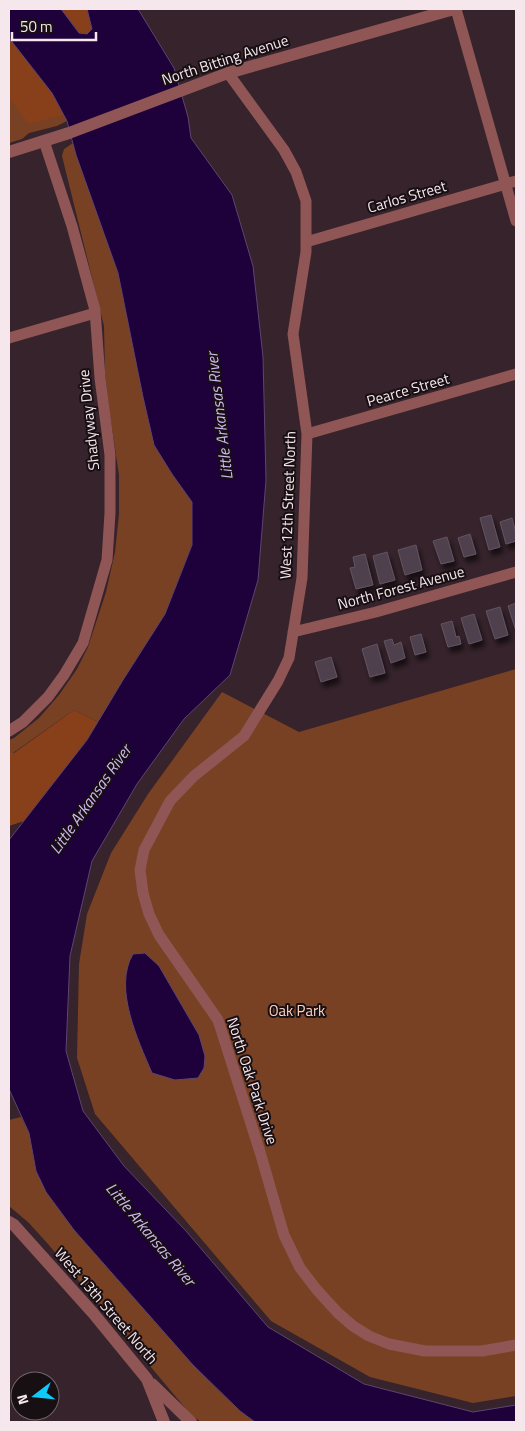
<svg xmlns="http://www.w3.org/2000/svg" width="525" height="1431" font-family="'Titillium Web',sans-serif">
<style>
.green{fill:#794123}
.forest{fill:#874019}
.water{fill:#1e003b;stroke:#5e4570}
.building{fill:#4f404e;stroke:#635362;filter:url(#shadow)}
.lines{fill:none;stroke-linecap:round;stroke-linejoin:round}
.minor{stroke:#8f5655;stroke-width:11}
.tertiary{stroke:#8f5655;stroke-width:12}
.labels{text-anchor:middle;stroke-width:4;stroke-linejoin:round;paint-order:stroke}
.street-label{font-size:15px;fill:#f5e7ec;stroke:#180f13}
.park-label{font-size:15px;fill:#fed3bf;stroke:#180f13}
.water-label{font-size:16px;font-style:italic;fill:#ceb8f2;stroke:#180f13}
</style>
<defs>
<filter id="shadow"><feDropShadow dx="3" dy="5.5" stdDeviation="2.5" flood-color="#0009"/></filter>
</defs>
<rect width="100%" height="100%" fill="#36232b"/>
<path class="green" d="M 9,38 L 52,93 L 67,121 L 57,126 L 29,133 L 22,139 L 9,143 Z
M 73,143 L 118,273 L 143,397 L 154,445 L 172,474 L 192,502 L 192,544 L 165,614 L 123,680 L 98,722 L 74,710 L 13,753 L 9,753 L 9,740 L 14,738 L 39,718 L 59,695 L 77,669 L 88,647 L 106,592 L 115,552 L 119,514 L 119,475 L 110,415 L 105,373 L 104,326 L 62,156 L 64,149 Z
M 516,669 L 516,1396 L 473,1403 L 370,1377 L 271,1321 L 95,1114 L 77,1058 L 79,964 L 87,914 L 111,853 L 148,794 L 222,692 L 299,732 Z
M 21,1117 L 29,1133 L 36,1171 L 46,1192 L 74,1230 L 193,1365 L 240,1411 L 255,1422 L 201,1422 L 191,1415 L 48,1244 L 29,1223 L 9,1206 L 9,1120 Z"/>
<path class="forest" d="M 61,9 L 87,9 L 92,29 L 87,34 L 79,33 Z
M 9,38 L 52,93 L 63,115 L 29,124 L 9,98 Z
M 74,710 L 98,722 L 87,740 L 24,821 L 9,826 L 9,753 L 14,753 Z"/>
<path class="water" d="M 9,9 L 61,9 L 79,33 L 87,34 L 92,29 L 87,9 L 138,9 L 174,68 L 188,117 L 191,138 L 232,195 L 253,266 L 263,357 L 266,480 L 258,580 L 230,675 L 184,719 L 137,784 L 92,861 L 70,956 L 66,1051 L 83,1111 L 124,1166 L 186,1231 L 268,1327 L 364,1384 L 473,1412 L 516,1405 L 516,1422 L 255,1422 L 240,1411 L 193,1365 L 74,1230 L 46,1192 L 36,1171 L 29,1133 L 9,1089 L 9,840 L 87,740 L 123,680 L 165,614 L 192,545 L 192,502 L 172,474 L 154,445 L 143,397 L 118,273 L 76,155 L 67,121 L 52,93 L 9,38 Z
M 145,953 L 159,966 L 199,1035 L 205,1056 L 204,1068 L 198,1078 L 175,1080 L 152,1073 C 138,1040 113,988 133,954 Z"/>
<path class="building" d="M 491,515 L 500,547 L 489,550 L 480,518 Z
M 512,518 L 516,533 L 516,541 L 506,544 L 500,522 Z
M 470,534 L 476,554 L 464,557 L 458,538 Z
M 447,537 L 454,561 L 441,564 L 433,541 Z
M 416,545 L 422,570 L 405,575 L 398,550 Z
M 387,552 L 395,580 L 380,584 L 373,556 Z
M 365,554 L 373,585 L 356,589 L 350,568 L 355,567 L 353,557 Z
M 516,603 L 516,631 L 508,606 Z
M 500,607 L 508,635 L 495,639 L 486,611 Z
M 474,614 L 482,640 L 469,644 L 461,618 Z
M 452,621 L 456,637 L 459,636 L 461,644 L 448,647 L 441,624 Z
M 421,634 L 426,652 L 415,655 L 410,637 Z
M 392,639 L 394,645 L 401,642 L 405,658 L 391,663 L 384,641 Z
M 377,644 L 385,673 L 370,677 L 362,649 Z
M 331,657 L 337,677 L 321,682 L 315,662 Z"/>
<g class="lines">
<path class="minor" d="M 456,9 L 516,221
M 228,73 L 284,150 L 296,172 L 306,201 L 306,252 L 293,334 L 307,434 L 302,578 L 289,658 L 278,681 L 244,736 L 194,776 L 170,801 L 144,850 L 140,870 L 143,893 L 149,914 L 159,935 L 218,1020 L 260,1152 L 284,1235 L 300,1268 L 317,1290 L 338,1313 L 353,1326 L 369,1336 L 389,1344 L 425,1351 L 482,1351 L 516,1345
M 306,242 L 516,181
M 9,338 L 95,313
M 307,434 L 516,374
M 293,632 L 376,612 L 516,572
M 9,731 L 23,722 L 48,697 L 64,675 L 83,643 L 107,560 L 110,513 L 110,455 L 100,378 L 95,310 L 72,226 L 44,141"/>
<path class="tertiary" d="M 9,152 L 69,133 L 228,73 L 454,9
M 9,1222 L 14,1225 L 93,1313 L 147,1379 L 164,1422
M 152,1384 L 191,1422"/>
</g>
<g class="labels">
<g class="street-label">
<text transform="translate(225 60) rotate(-18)" y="5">North Bitting Avenue</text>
<text transform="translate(407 197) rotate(-16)" y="5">Carlos Street</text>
<text transform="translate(408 390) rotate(-16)" y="5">Pearce Street</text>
<text transform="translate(89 420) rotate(-96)" y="5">Shadyway Drive</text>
<text transform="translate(288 505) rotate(-88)" y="5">West 12th Street North</text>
<text transform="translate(401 588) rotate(-15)" y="5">North Forest Avenue</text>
<text transform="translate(252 1081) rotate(72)" y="5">North Oak Park Drive</text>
<text transform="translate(106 1306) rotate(49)" y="5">West 13th Street North</text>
</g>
<g class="park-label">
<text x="297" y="1016">Oak Park</text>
</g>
<g class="water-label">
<text transform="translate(219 416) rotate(-97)" y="6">Little Arkansas River</text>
<text transform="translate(90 799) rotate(-55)" y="6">Little Arkansas River</text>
<text transform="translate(151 1234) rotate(50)" y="6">Little Arkansas River</text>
</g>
</g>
<rect width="525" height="1431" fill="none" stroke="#f5e7ec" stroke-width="20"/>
<g transform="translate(35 1396) rotate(254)"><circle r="24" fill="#180f13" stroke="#70656a"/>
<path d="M0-4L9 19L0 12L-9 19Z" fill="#0ecafa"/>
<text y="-8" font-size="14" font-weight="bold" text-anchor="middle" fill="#f5e7ec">N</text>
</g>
<path d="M12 32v8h84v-8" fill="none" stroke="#f5e7ec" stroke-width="2.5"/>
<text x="20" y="32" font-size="15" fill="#f5e7ec" stroke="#180f13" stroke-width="4" paint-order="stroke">50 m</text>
</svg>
